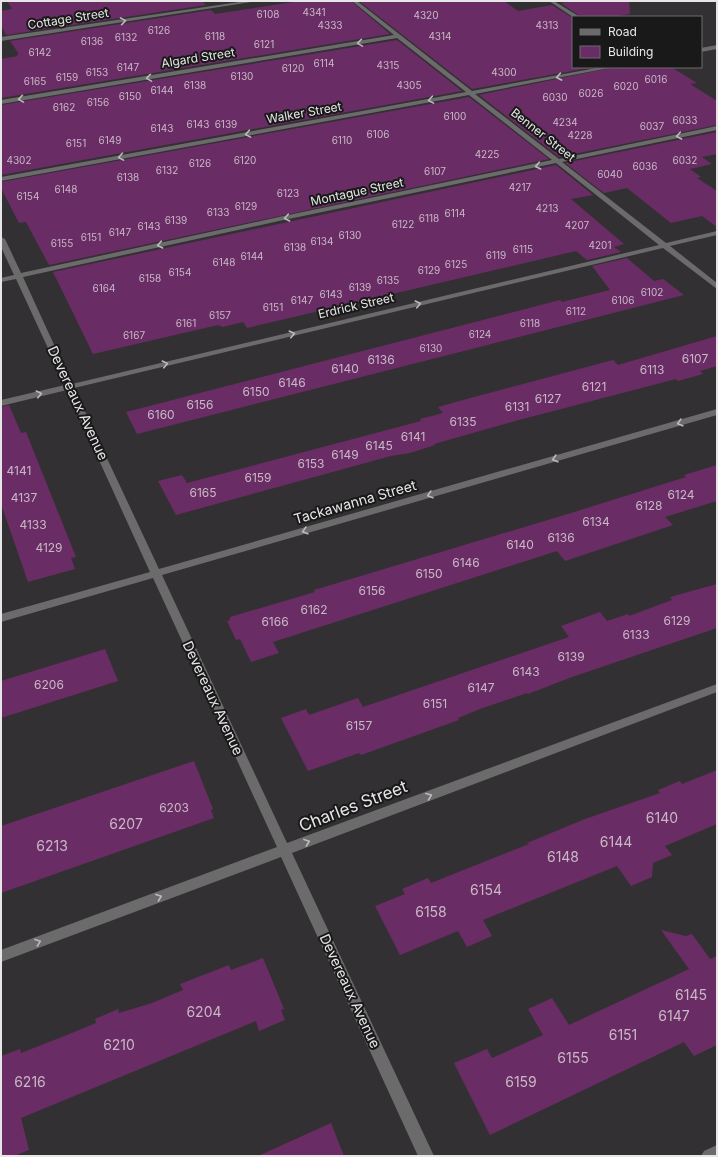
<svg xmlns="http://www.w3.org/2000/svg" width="718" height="1157" font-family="Inter,sans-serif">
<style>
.building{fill:#6a2c65}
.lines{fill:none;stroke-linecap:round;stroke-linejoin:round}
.minor{fill:#6c6b6c;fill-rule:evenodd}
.oneway{stroke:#bcbbbc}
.labels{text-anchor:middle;stroke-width:4;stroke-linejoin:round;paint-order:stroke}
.far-number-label{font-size:10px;fill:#c8b8c6}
.far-street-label{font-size:12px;fill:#e7e6e7;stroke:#1a191a}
.number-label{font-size:12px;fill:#c8b8c6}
.street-label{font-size:14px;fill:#e7e6e7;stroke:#1a191a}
.near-number-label{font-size:14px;fill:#c8b8c6}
.near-street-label{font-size:17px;fill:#e7e6e7;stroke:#1a191a}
</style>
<rect width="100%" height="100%" fill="#333033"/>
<path class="building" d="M 7,1 L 202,1 L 206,5 L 6,35 L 1,25 L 1,11 L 12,9 Z
M 300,1 L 351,1 L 390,34 L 1,98 L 1,59 L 18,56 L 17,54 L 19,54 L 10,41 L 211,10 L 215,14 Z
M 359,1 L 504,1 L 518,11 L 552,5 L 573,18 L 573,67 L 594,67 L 472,89 Z
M 575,1 L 629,1 L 630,14 L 610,17 L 581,17 L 561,3 Z
M 397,40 L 462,91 L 1,175 L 1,105 Z
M 615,67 L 671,67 L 697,83 L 690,84 L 717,101 L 717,125 L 559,157 L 479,95 Z
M 469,97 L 549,159 L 49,265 L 26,222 L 19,223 L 1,188 L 1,182 Z
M 717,132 L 717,154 L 702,157 L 712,164 L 690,169 L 701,177 L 697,178 L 717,191 L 717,227 L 702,216 L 671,223 L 627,188 L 604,193 L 565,163 Z
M 556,165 L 593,195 L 571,199 L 624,244 L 614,247 L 621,252 L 587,260 L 576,251 L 247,328 L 243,322 L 223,327 L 218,325 L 93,354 L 53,272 Z
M 627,258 L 654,281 L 663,279 L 684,295 L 137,434 L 126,412 L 560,300 L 562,302 L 610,290 L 592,266 Z
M 717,336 L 717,366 L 700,371 L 703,374 L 678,381 L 676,379 L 519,420 L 434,444 L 435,445 L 410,453 L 391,456 L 176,515 L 158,481 L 182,475 L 187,483 L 421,421 L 420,419 L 443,413 L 438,407 L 474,397 L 613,360 L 618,365 Z
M 9,405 L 21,433 L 26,432 L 76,557 L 71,558 L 75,569 L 28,582 L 1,504 L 1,407 Z
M 717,465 L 717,501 L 665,517 L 673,525 L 565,561 L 557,551 L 273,642 L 279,653 L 251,662 L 240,639 L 236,640 L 227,621 L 230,620 L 230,617 L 315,592 L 314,590 L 571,513 L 686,477 L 684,475 Z
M 717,584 L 717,628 L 572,677 L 528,694 L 527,693 L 480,709 L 458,718 L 459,720 L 361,755 L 359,753 L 308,771 L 281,718 L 306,709 L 309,715 L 358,698 L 363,707 L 569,637 L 561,626 L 600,612 L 607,621 L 628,614 L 629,616 L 672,600 L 670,597 Z
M 105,649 L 118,681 L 1,718 L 1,681 Z
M 194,761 L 213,809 L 211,810 L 214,818 L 1,893 L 1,826 Z
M 717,770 L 717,824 L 665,846 L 672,855 L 653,863 L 652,877 L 631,886 L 617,866 L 483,920 L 492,936 L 467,947 L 458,931 L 400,955 L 375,906 L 405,894 L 402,889 L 428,878 L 431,883 L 529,844 L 527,843 L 585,819 L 660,793 L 658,790 L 680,781 L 682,784 Z
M 661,930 L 686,936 L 692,934 L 710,959 L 717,956 L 717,1045 L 694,1056 L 684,1042 L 490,1135 L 454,1063 L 487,1049 L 492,1058 L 543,1035 L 528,1009 L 552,998 L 569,1025 L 689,969 Z
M 263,958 L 284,1009 L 281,1010 L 285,1020 L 259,1031 L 256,1021 L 21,1118 L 29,1150 L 14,1156 L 1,1156 L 1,1056 L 20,1049 L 21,1053 L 67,1035 L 96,1023 L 95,1019 L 118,1009 L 119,1013 L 152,1003 L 183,990 L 180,984 L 229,965 L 231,970 Z
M 331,1123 L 344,1156 L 258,1156 Z"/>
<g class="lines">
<path class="minor" d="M 246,1 L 258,1 L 1,41 L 1,37 Z
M 352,1 L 357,1 L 472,91 L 602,67 L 614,67 L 475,94 L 559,159 L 717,126 L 717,130 L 562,162 L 666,243 L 717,231 L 717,235 L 670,246 L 717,283 L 717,289 L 663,248 L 74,388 L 159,569 L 717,409 L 717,415 L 162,575 L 287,843 L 717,684 L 717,692 L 292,853 L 434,1156 L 418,1156 L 281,857 L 1,962 L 1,950 L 277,847 L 153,578 L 1,622 L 1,614 L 150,572 L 67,390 L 1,406 L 1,400 L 65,385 L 16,279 L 1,282 L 1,278 L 14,275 L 1,247 L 1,237 L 5,239 L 21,273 L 279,217 L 552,160 L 469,95 L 1,181 L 1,177 L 466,92 L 397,38 L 1,104 L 1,100 L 394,35 ZM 556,163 L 659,245 L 72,384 L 23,277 L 279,221 Z
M 549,1 L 554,1 L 580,17 L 573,17 Z
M 717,45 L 717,49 L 701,52 L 701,48 Z
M 717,1145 L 717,1156 L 701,1156 L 704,1151 Z"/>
</g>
<defs><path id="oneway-chevron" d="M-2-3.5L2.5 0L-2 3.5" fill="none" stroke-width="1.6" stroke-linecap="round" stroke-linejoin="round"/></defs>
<g class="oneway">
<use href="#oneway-chevron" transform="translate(123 21) rotate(-9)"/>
<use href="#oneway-chevron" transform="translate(360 43) rotate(171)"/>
<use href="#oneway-chevron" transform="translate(559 77) rotate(169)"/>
<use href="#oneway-chevron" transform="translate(149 78) rotate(171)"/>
<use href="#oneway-chevron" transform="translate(21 99) rotate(171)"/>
<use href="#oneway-chevron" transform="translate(431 100) rotate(170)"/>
<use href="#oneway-chevron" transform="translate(248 134) rotate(170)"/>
<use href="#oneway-chevron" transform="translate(679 136) rotate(168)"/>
<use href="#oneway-chevron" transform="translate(121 157) rotate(170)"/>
<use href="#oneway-chevron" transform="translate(538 166) rotate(168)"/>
<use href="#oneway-chevron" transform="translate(287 218) rotate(168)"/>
<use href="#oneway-chevron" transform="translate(160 245) rotate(168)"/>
<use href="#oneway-chevron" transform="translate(418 304) rotate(-13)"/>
<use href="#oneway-chevron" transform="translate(292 334) rotate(-13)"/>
<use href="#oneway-chevron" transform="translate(165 364) rotate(-13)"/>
<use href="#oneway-chevron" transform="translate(39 394) rotate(-13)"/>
<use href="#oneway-chevron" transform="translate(680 423) rotate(164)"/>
<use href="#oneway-chevron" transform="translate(555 459) rotate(164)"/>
<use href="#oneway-chevron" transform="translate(430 495) rotate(164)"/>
<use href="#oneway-chevron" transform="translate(305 531) rotate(164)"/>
<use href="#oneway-chevron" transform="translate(429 796) rotate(-21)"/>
<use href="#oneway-chevron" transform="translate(307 842) rotate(-20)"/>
<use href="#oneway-chevron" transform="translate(159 897) rotate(-20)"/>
<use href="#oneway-chevron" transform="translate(38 942) rotate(-20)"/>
</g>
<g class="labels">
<g class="far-number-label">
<text x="314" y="16">4341</text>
<text x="268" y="18">6108</text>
<text x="426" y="19">4320</text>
<text x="330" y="29">4333</text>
<text x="547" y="29">4313</text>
<text x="159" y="34">6126</text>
<text x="215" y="40">6118</text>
<text x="440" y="40">4314</text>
<text x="126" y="41">6132</text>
<text x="92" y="45">6136</text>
<text x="264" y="48">6121</text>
<text x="40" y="56">6142</text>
<text x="324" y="67">6114</text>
<text x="388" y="69">4315</text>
<text x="128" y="71">6147</text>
<text x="293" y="72">6120</text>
<text x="97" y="76">6153</text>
<text x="504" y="76">4300</text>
<text x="242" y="80">6130</text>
<text x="67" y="81">6159</text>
<text x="656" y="83">6016</text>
<text x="35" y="85">6165</text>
<text x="195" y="89">6138</text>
<text x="409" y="89">4305</text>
<text x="626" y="90">6020</text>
<text x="162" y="94">6144</text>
<text x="591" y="97">6026</text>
<text x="130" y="100">6150</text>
<text x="555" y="101">6030</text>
<text x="98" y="106">6156</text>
<text x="64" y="111">6162</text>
<text x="455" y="120">6100</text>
<text x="685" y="124">6033</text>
<text x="565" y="126">4234</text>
<text x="198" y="128">6143</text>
<text x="226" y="128">6139</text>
<text x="652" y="130">6037</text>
<text x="162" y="132">6143</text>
<text x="378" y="138">6106</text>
<text x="580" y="139">4228</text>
<text x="110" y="144">6149</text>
<text x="342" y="144">6110</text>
<text x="76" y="147">6151</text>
<text x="487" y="158">4225</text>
<text x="19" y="164">4302</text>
<text x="245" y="164">6120</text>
<text x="685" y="164">6032</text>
<text x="200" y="167">6126</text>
<text x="645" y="170">6036</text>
<text x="167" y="174">6132</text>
<text x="435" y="175">6107</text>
<text x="610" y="178">6040</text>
<text x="128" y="181">6138</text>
<text x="520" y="191">4217</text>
<text x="66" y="193">6148</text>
<text x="288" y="197">6123</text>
<text x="28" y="200">6154</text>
<text x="246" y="210">6129</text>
<text x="547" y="212">4213</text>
<text x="218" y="216">6133</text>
<text x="455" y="217">6114</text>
<text x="429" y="222">6118</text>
<text x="176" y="224">6139</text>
<text x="403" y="228">6122</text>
<text x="577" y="229">4207</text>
<text x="149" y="230">6143</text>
<text x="120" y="236">6147</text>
<text x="350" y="239">6130</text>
<text x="91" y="241">6151</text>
<text x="322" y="245">6134</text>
<text x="62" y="247">6155</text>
<text x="600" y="249">4201</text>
<text x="295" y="251">6138</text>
<text x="523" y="253">6115</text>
<text x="496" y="259">6119</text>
<text x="252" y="260">6144</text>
<text x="224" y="266">6148</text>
<text x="456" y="268">6125</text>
<text x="429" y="274">6129</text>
<text x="180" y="276">6154</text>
<text x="150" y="282">6158</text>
<text x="388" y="284">6135</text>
<text x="360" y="291">6139</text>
<text x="104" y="292">6164</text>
<text x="652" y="296">6102</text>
<text x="331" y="298">6143</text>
<text x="302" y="304">6147</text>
<text x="623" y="304">6106</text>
<text x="273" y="311">6151</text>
<text x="576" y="315">6112</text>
<text x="220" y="319">6157</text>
<text x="186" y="327">6161</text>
<text x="530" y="327">6118</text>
<text x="480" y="338">6124</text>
<text x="134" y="339">6167</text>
<text x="431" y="352">6130</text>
</g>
<g class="far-street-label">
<text transform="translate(68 19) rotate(-9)" y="4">Cottage Street</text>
<text transform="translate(198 58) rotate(-9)" y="4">Algard Street</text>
<text transform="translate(304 113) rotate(-10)" y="4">Walker Street</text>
<text transform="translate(543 135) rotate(38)" y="4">Benner Street</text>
<text transform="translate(357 192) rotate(-12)" y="4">Montague Street</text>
<text transform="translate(356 306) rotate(-13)" y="4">Erdrick Street</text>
</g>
<g class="number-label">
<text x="695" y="363">6107</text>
<text x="381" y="364">6136</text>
<text x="345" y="373">6140</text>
<text x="652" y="374">6113</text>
<text x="292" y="387">6146</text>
<text x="594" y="391">6121</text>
<text x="256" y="396">6150</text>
<text x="548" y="403">6127</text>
<text x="200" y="409">6156</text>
<text x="517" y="411">6131</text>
<text x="161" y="419">6160</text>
<text x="463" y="426">6135</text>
<text x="413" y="441">6141</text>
<text x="379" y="450">6145</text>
<text x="345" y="459">6149</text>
<text x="311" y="468">6153</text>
<text x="19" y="475">4141</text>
<text x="258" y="482">6159</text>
<text x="203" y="497">6165</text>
<text x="681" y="499">6124</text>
<text x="24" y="502">4137</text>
<text x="649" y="510">6128</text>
<text x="596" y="526">6134</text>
<text x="33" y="529">4133</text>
<text x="561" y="542">6136</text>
<text x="520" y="549">6140</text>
<text x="49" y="552">4129</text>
<text x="466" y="567">6146</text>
<text x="429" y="578">6150</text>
<text x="372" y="595">6156</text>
<text x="314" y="614">6162</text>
<text x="677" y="625">6129</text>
<text x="275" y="626">6166</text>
<text x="636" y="639">6133</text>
<text x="571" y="661">6139</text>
<text x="526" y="676">6143</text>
<text x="49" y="689">6206</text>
<text x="481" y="692">6147</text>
<text x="435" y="708">6151</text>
<text x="359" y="730">6157</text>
<text x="174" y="812">6203</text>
</g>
<g class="street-label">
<text transform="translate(78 403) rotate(65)" y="5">Devereaux Avenue</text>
<text transform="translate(355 502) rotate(-16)" y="5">Tackawanna Street</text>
<text transform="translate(213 698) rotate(65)" y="5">Devereaux Avenue</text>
<text transform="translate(350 991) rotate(65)" y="5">Devereaux Avenue</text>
</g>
<g class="near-number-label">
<text x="662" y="823">6140</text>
<text x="126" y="829">6207</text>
<text x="616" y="847">6144</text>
<text x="52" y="851">6213</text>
<text x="563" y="862">6148</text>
<text x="486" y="895">6154</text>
<text x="431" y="917">6158</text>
<text x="691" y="1000">6145</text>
<text x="204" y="1017">6204</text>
<text x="674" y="1021">6147</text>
<text x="623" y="1040">6151</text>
<text x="119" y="1050">6210</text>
<text x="573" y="1063">6155</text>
<text x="30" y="1087">6216</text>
<text x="521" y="1087">6159</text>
</g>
<g class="near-street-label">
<text transform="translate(353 806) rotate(-21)" y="6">Charles Street</text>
</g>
</g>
<rect width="718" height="1157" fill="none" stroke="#e7e6e7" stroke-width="4"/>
<rect x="572" y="16" width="130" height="52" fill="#1a191a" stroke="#6c6b6c"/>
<rect x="580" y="29" width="20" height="6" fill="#6c6b6c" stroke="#6c6b6c"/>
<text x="608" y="36" font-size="12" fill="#e7e6e7">Road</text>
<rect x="580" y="46" width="20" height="12" fill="#6a2c65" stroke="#6c6b6c"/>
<text x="608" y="56" font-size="12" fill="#e7e6e7">Building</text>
</svg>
